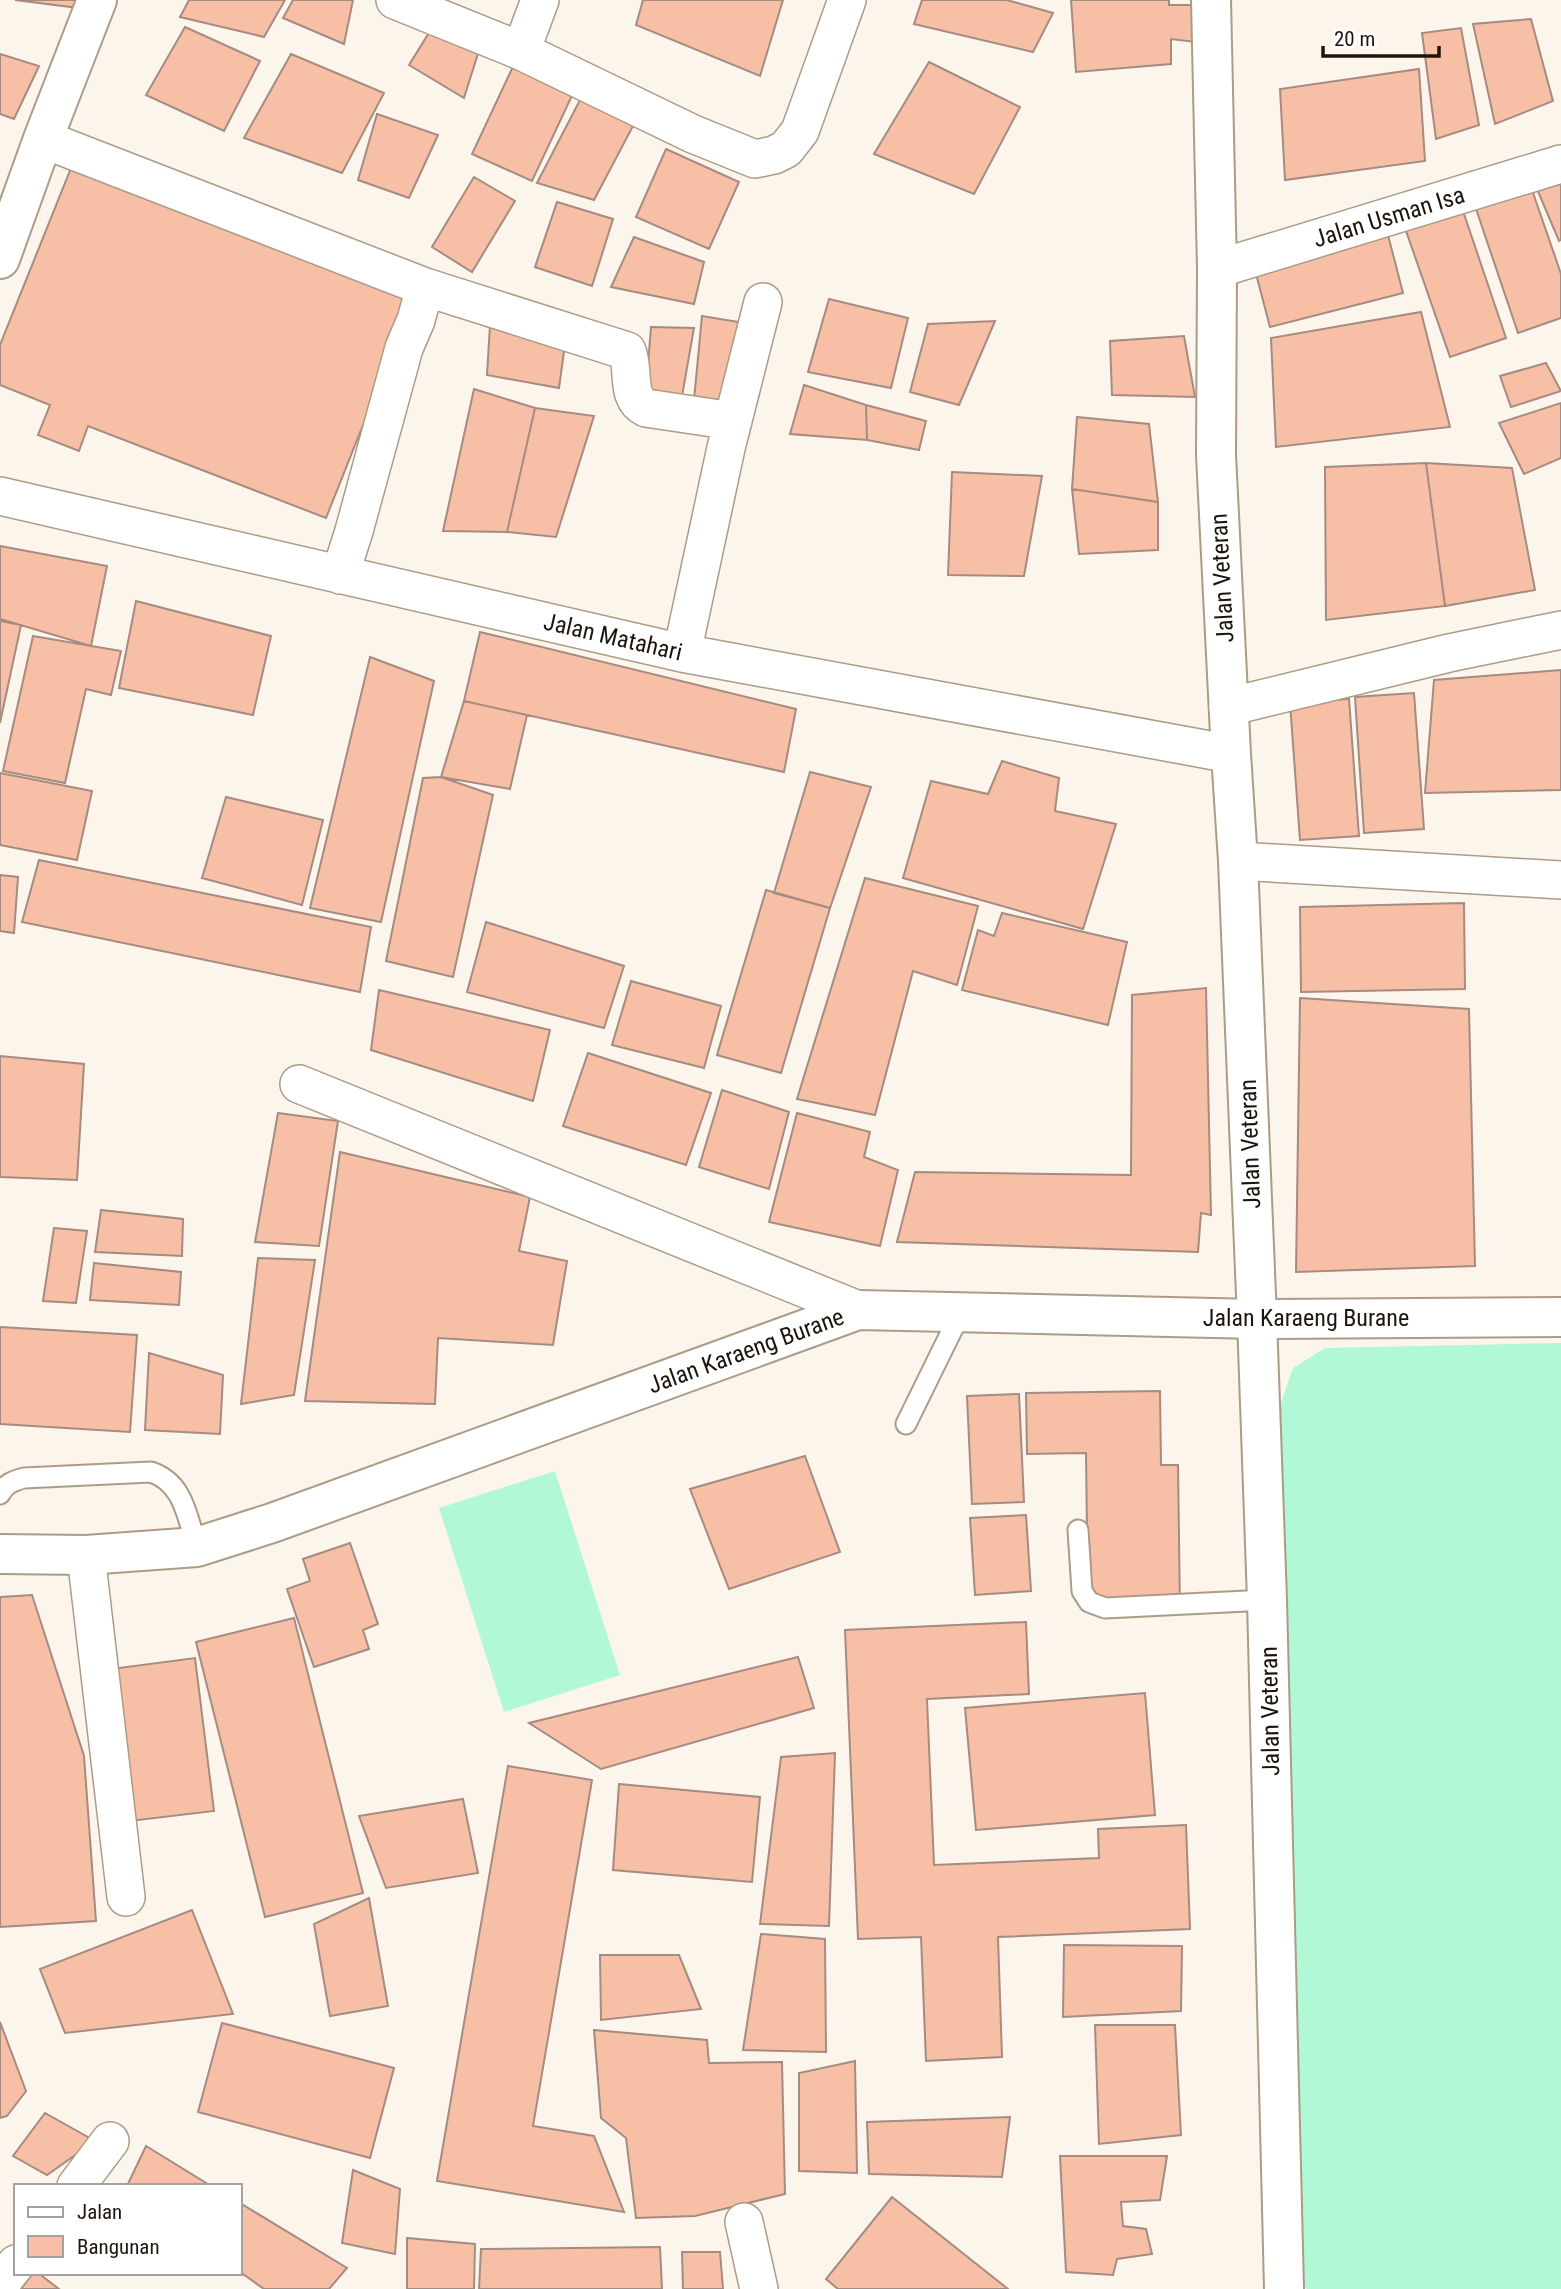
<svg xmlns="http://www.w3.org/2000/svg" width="1561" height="2289" font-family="'Roboto Condensed',sans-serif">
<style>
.garden{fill:#b1f8d6}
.building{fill:#f8bfa7;stroke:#a58b80;stroke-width:2}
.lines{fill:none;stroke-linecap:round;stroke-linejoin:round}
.service-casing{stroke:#ac9b86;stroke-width:23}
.minor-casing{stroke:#ac9b86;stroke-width:40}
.tertiary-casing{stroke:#ac9b86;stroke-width:42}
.trunk-casing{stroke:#ac9b86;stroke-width:42}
.service{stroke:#fff;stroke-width:19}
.minor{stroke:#fff;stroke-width:37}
.tertiary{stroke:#fff;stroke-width:38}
.trunk{stroke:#fff;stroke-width:38}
.labels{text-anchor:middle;stroke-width:6;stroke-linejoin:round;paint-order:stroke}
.street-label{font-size:24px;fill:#1c150e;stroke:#fff}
</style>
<rect width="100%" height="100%" fill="#fcf5ec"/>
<path class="garden" d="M 1561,1343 L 1561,2289 L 1307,2289 L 1300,2282 L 1277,1414 L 1293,1368 L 1325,1348 Z
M 555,1471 L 620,1675 L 504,1712 L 439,1508 Z"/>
<path class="building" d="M 15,0 L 79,0 L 79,8 Z
M 189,0 L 285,0 L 264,37 L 180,17 Z
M 293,0 L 353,0 L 344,44 L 283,18 Z
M 643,0 L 783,0 L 760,76 L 636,25 Z
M 922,0 L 1007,0 L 1053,13 L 1033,52 L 914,24 Z
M 1071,0 L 1169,0 L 1169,5 L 1204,5 L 1205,43 L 1171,39 L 1171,64 L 1076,72 Z
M 1531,19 L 1553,101 L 1495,124 L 1473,24 Z
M 185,27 L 260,61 L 224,131 L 146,95 Z
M 432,28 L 480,47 L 464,98 L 409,65 Z
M 1461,28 L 1479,125 L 1436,139 L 1422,33 Z
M 0,54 L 39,66 L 14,119 L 0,114 Z
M 291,54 L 384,93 L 342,173 L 244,138 Z
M 516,60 L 576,87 L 532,181 L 472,154 Z
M 929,62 L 1020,107 L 974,194 L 874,154 Z
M 1419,69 L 1425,161 L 1285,180 L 1280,89 Z
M 581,98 L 633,126 L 594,200 L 537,183 Z
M 377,114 L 438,135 L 409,198 L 358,180 Z
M 666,149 L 739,182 L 709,249 L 636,217 Z
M 73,163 L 414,297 L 326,518 L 88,426 L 79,451 L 38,435 L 50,405 L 0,385 L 0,345 Z
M 474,177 L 515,201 L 472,272 L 432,247 Z
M 1561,181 L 1561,240 L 1559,241 L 1537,189 Z
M 1530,184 L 1561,274 L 1561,318 L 1518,333 L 1474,203 Z
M 557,202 L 613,219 L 592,286 L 535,267 Z
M 1462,208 L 1506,338 L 1450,357 L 1405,228 Z
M 1388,235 L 1403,293 L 1270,327 L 1255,270 Z
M 634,237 L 704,262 L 694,304 L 611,287 Z
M 829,299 L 908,318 L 891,388 L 808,372 Z
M 1421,312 L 1450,427 L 1276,447 L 1271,338 Z
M 702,316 L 751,324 L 732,407 L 694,400 Z
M 995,321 L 959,405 L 910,392 L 928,324 Z
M 490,325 L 565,344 L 559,388 L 487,375 Z
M 651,327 L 694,328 L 682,396 L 646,390 Z
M 1184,336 L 1195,397 L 1112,395 L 1110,341 Z
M 1546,363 L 1561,391 L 1511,407 L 1500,376 Z
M 804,385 L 866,405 L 867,440 L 790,434 Z
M 474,389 L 535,408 L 507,532 L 443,531 Z
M 1561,403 L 1561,458 L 1524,474 L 1499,423 Z
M 866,405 L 926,421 L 919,450 L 867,440 Z
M 535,408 L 594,416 L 556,537 L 507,532 Z
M 1077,417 L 1149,424 L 1158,502 L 1072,489 Z
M 1426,463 L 1512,468 L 1535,590 L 1445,606 Z
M 1426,463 L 1445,606 L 1326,620 L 1325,467 Z
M 952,472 L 1042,476 L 1024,576 L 948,575 Z
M 1072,489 L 1158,502 L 1158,550 L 1079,554 Z
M 0,546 L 107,566 L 91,646 L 0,619 Z
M 136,601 L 271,636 L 253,715 L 119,688 Z
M 0,621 L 21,625 L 0,723 Z
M 480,632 L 796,709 L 784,772 L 464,701 Z
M 33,636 L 121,651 L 111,695 L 86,689 L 65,783 L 3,771 Z
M 370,657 L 434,681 L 381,922 L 310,908 Z
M 1561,670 L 1561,790 L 1425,793 L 1434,680 Z
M 1414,693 L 1424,829 L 1364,833 L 1355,697 Z
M 1349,699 L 1359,836 L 1300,840 L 1290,703 Z
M 464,701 L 527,715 L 510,789 L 441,777 Z
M 1002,761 L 1059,778 L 1055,811 L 1116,824 L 1083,929 L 903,878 L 931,781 L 988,794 Z
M 810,772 L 871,787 L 830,908 L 774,893 Z
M 0,773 L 92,791 L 77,860 L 0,845 Z
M 441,777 L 493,795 L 453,977 L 386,961 L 423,778 Z
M 226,797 L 323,820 L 302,905 L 202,878 Z
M 39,860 L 371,927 L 360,992 L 22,922 Z
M 0,875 L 18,877 L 14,933 L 0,931 Z
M 865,878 L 978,906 L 957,985 L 913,971 L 875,1115 L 797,1099 Z
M 766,890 L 830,908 L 781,1073 L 717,1055 Z
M 1464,903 L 1465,989 L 1301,992 L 1300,907 Z
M 1002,913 L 1127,942 L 1108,1025 L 962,990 L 978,930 L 994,936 Z
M 486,922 L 624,966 L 604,1028 L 467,992 Z
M 631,981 L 721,1006 L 704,1068 L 612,1045 Z
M 1206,988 L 1211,1215 L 1201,1213 L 1198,1252 L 897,1242 L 915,1172 L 1131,1175 L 1132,995 Z
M 379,990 L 550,1030 L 533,1101 L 371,1050 Z
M 1300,998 L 1469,1009 L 1475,1266 L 1296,1272 Z
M 588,1053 L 711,1093 L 686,1165 L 563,1126 Z
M 0,1056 L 84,1064 L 77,1180 L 0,1177 Z
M 722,1090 L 789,1112 L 769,1189 L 699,1167 Z
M 278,1113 L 338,1121 L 319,1246 L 255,1242 Z
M 797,1113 L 870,1132 L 864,1157 L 898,1170 L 880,1246 L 769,1222 Z
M 340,1152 L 530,1197 L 519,1251 L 567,1261 L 553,1345 L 438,1338 L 435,1404 L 305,1401 Z
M 101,1210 L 183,1219 L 182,1256 L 95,1252 Z
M 54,1228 L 87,1231 L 76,1303 L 43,1301 Z
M 258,1258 L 315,1260 L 294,1395 L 241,1404 Z
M 94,1263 L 181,1272 L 179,1305 L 90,1300 Z
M 0,1327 L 137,1335 L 130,1432 L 0,1424 Z
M 149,1353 L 223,1375 L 220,1434 L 145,1430 Z
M 1160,1391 L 1161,1465 L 1178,1465 L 1180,1610 L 1088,1612 L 1086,1453 L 1027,1454 L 1026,1393 Z
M 1019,1394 L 1024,1502 L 972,1504 L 967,1396 Z
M 805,1456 L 840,1552 L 729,1589 L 690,1489 Z
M 1026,1515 L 1031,1591 L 975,1595 L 970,1518 Z
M 350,1543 L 378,1624 L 363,1630 L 369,1649 L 314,1667 L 287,1589 L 310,1581 L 303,1559 Z
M 32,1595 L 84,1756 L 96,1921 L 0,1927 L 0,1597 Z
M 294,1618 L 363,1893 L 265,1917 L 196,1642 Z
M 1026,1622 L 1029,1694 L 927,1699 L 934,1865 L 1099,1858 L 1098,1829 L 1186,1825 L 1190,1929 L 998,1937 L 1002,2057 L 926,2061 L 921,1937 L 858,1939 L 845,1630 Z
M 798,1657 L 814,1708 L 601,1769 L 529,1723 Z
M 195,1658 L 214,1811 L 130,1821 L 111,1669 Z
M 1145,1693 L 1155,1815 L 976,1830 L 965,1708 Z
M 835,1753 L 829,1926 L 760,1924 L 781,1757 Z
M 508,1766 L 592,1780 L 533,2126 L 594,2136 L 624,2212 L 437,2181 Z
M 619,1784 L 760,1797 L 752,1882 L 613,1870 Z
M 463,1799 L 478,1873 L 386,1888 L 359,1816 Z
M 369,1898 L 388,2006 L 330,2016 L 314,1924 Z
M 192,1910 L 233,2014 L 65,2033 L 40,1969 Z
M 761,1934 L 825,1939 L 826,2052 L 743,2050 Z
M 1064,1945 L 1182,1946 L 1181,2011 L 1063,2017 Z
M 600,1955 L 679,1955 L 701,2009 L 601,2020 Z
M 0,2022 L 26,2091 L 7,2116 L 0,2118 Z
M 222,2023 L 394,2068 L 370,2158 L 198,2112 Z
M 1095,2025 L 1175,2025 L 1181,2135 L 1099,2144 Z
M 594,2030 L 707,2040 L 709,2063 L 782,2062 L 785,2194 L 695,2216 L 636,2218 L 626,2138 L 601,2118 Z
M 855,2061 L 857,2173 L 799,2171 L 799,2073 Z
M 45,2113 L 95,2141 L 47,2175 L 13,2156 Z
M 1010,2117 L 1002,2177 L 869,2174 L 867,2122 Z
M 146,2146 L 211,2186 L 127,2186 Z
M 1060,2156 L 1167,2156 L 1160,2200 L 1121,2202 L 1123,2226 L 1146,2229 L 1152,2254 L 1117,2259 L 1113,2275 L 1066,2272 Z
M 353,2170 L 400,2189 L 395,2254 L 342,2243 Z
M 892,2197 L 1008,2289 L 838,2289 L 826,2279 Z
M 240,2203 L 347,2268 L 329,2289 L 264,2289 L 240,2272 Z
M 407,2238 L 475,2244 L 474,2289 L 407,2289 Z
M 660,2247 L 662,2289 L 479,2289 L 481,2249 Z
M 682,2252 L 720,2252 L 723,2289 L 683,2289 Z
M 33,2273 L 38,2273 L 59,2289 L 21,2289 Z"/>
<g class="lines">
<g class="service-casing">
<path id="service" d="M 906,1424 L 960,1314
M 0,1494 C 5,1484 13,1481 24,1478 L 151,1472 C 184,1483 187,1517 197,1547
M 1078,1530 L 1082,1591 L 1089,1602 L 1105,1608 L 1267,1600"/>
</g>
<g class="minor-casing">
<path id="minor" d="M 395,0 L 521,51 L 693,134 L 755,159 L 774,155 L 786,149 L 800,131 L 847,0
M 521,51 L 540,0
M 43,139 L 425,287 L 416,320 L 404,348 L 354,531 L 340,575
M 1217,269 L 1561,164
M 425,287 L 627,351 C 635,370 625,398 646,408 L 733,421
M 0,496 L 682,653 L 1231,754
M 682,653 L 726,448 L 763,302
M 1228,707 L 1449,653 L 1561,630
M 1238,861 L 1561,880
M 299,1084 L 858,1310
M 86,1555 L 126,1897
M 76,2186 L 110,2141
M 744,2222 L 759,2289
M 0,2284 L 16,2264"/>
</g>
<g class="tertiary-casing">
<path id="tertiary" d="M 1211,0 L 1217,269 L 1216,455 L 1231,754 L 1238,861 L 1257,1319 L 1267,1600 L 1284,2289
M 0,259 L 43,139 L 97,0"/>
</g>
<g class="trunk-casing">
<path id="trunk" d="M 0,1554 L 86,1555 L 197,1547 L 272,1523 L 858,1310 L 1257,1319 L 1561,1317"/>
</g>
<use href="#service" class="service"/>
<use href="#minor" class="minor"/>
<use href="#tertiary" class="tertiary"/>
<use href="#trunk" class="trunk"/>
</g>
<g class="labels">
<g class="street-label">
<text transform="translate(1389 217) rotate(-17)" y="8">Jalan Usman Isa</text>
<text transform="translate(1222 578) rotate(-93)" y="8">Jalan Veteran</text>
<text transform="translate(613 637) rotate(13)" y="8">Jalan Matahari</text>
<text transform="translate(1250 1144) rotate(-92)" y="8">Jalan Veteran</text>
<text x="1306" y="1326">Jalan Karaeng Burane</text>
<text transform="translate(746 1351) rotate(-20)" y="8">Jalan Karaeng Burane</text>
<text transform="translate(1270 1711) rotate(-91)" y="8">Jalan Veteran</text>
</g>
</g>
<rect x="14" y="2184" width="228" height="91" fill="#ffffff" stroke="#a4a19f" stroke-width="2"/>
<rect x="28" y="2207" width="35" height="10" fill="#ffffff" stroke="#a4a19f" stroke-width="2"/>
<text x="77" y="2219" font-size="21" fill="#1c150e">Jalan</text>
<rect x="28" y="2236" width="35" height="21" fill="#f8bfa7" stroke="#a4a19f" stroke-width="2"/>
<text x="77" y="2254" font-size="21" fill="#1c150e">Bangunan</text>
<path d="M1323 46v10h116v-10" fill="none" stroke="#1c150e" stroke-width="3.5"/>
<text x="1334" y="46" font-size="21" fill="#1c150e" stroke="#ffffff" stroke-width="5" paint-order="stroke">20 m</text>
</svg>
